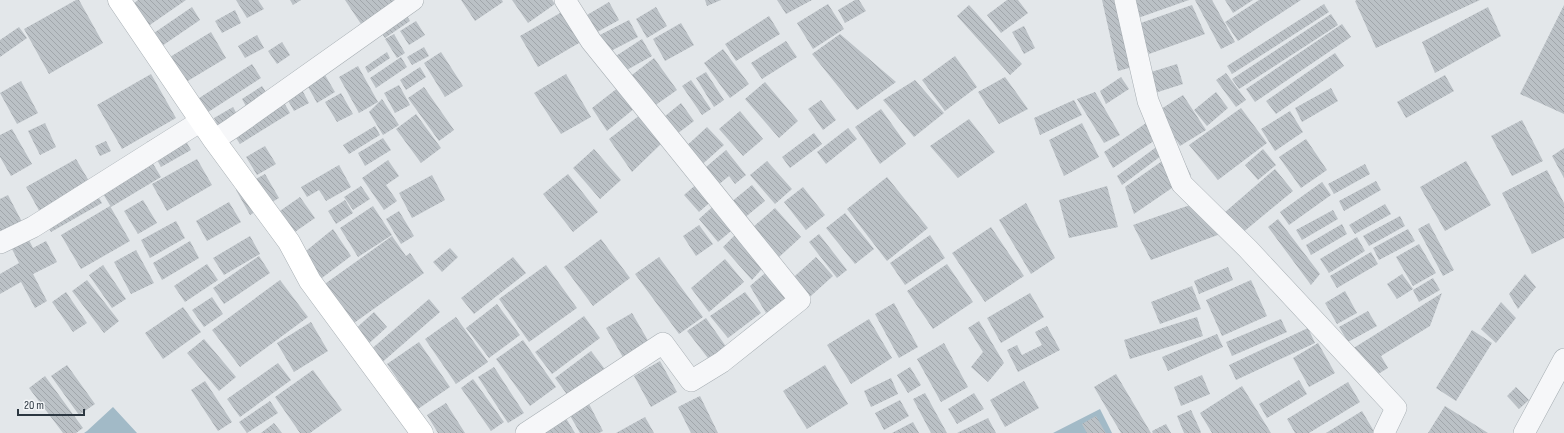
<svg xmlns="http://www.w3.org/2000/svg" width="1564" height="433" font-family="'Sofia Sans Condensed',sans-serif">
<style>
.water{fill:#a2bac7}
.building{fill:url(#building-back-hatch)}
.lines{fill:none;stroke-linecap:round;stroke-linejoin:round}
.street-casing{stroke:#a8afb4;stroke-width:22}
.secondary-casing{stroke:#a8afb4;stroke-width:23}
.street{stroke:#f6f7f9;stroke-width:21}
.secondary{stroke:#fff;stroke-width:22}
</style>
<defs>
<pattern id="building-back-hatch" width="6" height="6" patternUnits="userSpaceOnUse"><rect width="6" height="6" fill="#bbc1c6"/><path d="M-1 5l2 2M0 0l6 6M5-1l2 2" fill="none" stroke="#a1a6ab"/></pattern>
</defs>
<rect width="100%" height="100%" fill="#e3e7ea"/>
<path class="water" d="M 113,407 L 137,433 L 84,433 L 87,431 Z
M 1100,409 L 1112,433 L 1053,433 Z"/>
<path class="building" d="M 76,0 L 79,0 L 103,43 L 49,74 L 24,29 Z
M 138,0 L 186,0 L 144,29 L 129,7 Z
M 236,0 L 258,0 L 264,9 L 247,18 Z
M 290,0 L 301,0 L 293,5 Z
M 345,0 L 393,0 L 394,2 L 361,24 Z
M 461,0 L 502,0 L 503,2 L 475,21 Z
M 512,0 L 552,0 L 555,4 L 528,23 Z
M 705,0 L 721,0 L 707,6 Z
M 777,0 L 812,0 L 786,14 Z
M 855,0 L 859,0 L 866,11 L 845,23 L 838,10 Z
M 1007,0 L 1018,0 L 1028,13 L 1001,33 L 987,15 Z
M 1102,0 L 1122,0 L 1136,66 L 1118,71 Z
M 1131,0 L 1189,0 L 1138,18 Z
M 1195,0 L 1212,0 L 1235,42 L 1221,49 Z
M 1225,0 L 1253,0 L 1233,13 Z
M 1259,0 L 1301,0 L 1238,41 L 1225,22 Z
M 1357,0 L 1480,0 L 1376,48 L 1355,1 Z
M 609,2 L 619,20 L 592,35 L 582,18 Z
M 828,4 L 844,29 L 813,49 L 797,23 Z
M 1324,4 L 1329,12 L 1232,74 L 1227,66 Z
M 574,5 L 591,36 L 538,67 L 520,36 Z
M 969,5 L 1022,64 L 1010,75 L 957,16 Z
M 1192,5 L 1205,34 L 1149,54 L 1138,24 Z
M 1564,5 L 1564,114 L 1520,94 Z
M 192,7 L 200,20 L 159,48 L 151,35 Z
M 656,7 L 667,26 L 647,38 L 636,19 Z
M 1488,7 L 1501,36 L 1435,73 L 1422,42 Z
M 403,9 L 410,21 L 385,38 L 377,27 Z
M 235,10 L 241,23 L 222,33 L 215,21 Z
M 1331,14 L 1338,25 L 1239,89 L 1232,79 Z
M 769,16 L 780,34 L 736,61 L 725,44 Z
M 629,20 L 638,37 L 605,54 L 596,37 Z
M 416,21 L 425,35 L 409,45 L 400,31 Z
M 681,23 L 694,45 L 665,61 L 653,39 Z
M 1342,24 L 1351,37 L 1255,102 L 1246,89 Z
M 1024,26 L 1035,48 L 1024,54 L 1012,32 Z
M 19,27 L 27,38 L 0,57 L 0,40 Z
M 211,32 L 226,58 L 186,82 L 170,57 Z
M 394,34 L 405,53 L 397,58 L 385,39 Z
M 840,34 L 896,82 L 857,110 L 812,54 Z
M 257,35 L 264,48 L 245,58 L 238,46 Z
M 642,39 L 652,56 L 625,71 L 616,56 Z
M 786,41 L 797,57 L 762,79 L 751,63 Z
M 282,42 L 290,55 L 277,64 L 268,51 Z
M 424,47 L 429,56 L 412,65 L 407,57 Z
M 723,49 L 749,84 L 730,98 L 704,63 Z
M 387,52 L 390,58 L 368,73 L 365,67 Z
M 441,52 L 463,86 L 445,97 L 424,63 Z
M 1335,53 L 1344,66 L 1276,114 L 1266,101 Z
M 955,56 L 977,87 L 945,111 L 922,80 Z
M 401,57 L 407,67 L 376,88 L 370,78 Z
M 654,58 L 677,90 L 650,109 L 628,78 Z
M 252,64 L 261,78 L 202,116 L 193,102 Z
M 1177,64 L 1183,84 L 1155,93 L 1148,73 Z
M 358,66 L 378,102 L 359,113 L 339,77 Z
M 420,67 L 426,77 L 406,90 L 400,80 Z
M 706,72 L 724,100 L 714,107 L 696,78 Z
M 1226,73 L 1246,100 L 1236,107 L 1216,80 Z
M 151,74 L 176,118 L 122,149 L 97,105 Z
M 566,74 L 591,117 L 561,134 L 534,93 Z
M 325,75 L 335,92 L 317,103 L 307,85 Z
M 1445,75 L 1454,91 L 1406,118 L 1397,102 Z
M 1005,77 L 1028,109 L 999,124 L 978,92 Z
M 1121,77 L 1129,89 L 1106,104 L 1100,91 Z
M 691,80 L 711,109 L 702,115 L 682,86 Z
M 915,80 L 944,113 L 914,137 L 883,100 Z
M 21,81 L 38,113 L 17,124 L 0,93 Z
M 765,82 L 798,121 L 779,138 L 745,99 Z
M 399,85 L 410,105 L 395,113 L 384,93 Z
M 262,86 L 268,95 L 247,108 L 242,99 Z
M 424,87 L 454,130 L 439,141 L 408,98 Z
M 619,87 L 635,108 L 607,131 L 592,108 Z
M 301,88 L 309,103 L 294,111 L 286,97 Z
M 1331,88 L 1338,101 L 1302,122 L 1295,108 Z
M 1095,92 L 1120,135 L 1104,143 L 1077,99 Z
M 1216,92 L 1228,108 L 1207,126 L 1194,110 Z
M 341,93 L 353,114 L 337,122 L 325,102 Z
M 1183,95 L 1206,130 L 1180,146 L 1158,111 Z
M 382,99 L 399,125 L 383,135 L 369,112 Z
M 821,100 L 836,120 L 823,130 L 808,109 Z
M 1074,100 L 1082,115 L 1040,135 L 1034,118 Z
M 283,101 L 290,113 L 240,144 L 232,132 Z
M 681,103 L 694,121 L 677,134 L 664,117 Z
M 233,107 L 238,116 L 219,128 L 214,118 Z
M 1241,108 L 1267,143 L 1218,180 L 1189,145 Z
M 881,109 L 906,144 L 880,164 L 855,127 Z
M 740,111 L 763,139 L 743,156 L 719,129 Z
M 1290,111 L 1303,132 L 1275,151 L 1261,129 Z
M 416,114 L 441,148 L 421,163 L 396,129 Z
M 640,115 L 662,143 L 632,172 L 609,139 Z
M 969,119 L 995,152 L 958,178 L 930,146 Z
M 1522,120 L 1543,161 L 1512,176 L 1491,136 Z
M 1149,121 L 1160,137 L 1113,168 L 1104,152 Z
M 45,123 L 56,147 L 40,155 L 28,131 Z
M 1082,123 L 1099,157 L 1064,176 L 1049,140 Z
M 177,125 L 191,150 L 161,167 L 147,142 Z
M 375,126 L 380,135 L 349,154 L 343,145 Z
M 707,127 L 724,145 L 698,168 L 682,150 Z
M 848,128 L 857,139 L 826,164 L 817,152 Z
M 12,129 L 32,164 L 11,176 L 0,157 L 0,135 Z
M 814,133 L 822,144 L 790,168 L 782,157 Z
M 383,138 L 391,150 L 365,166 L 358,153 Z
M 1306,139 L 1327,170 L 1301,188 L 1279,157 Z
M 106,141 L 111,151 L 100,156 L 95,146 Z
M 1159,145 L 1165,153 L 1122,185 L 1117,176 Z
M 265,146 L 276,164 L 257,175 L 246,157 Z
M 1564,148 L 1564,178 L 1552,156 Z
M 594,149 L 621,180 L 600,199 L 573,168 Z
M 1263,149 L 1276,165 L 1258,180 L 1245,165 Z
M 726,150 L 746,175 L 735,184 L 729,176 L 712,190 L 699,173 Z
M 1178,150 L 1191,175 L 1134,214 L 1125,187 Z
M 149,157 L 161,177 L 111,207 L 99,187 Z
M 76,159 L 102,203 L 51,232 L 26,187 Z
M 197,159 L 212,185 L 167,211 L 152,184 Z
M 388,160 L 399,176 L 386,185 L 397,201 L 384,210 L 362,178 Z
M 767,161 L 792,189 L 775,204 L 750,175 Z
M 1466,161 L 1491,205 L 1445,231 L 1420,187 Z
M 1365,164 L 1370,174 L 1334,194 L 1328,184 Z
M 339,165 L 351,187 L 326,201 L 319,190 L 307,197 L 301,187 Z
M 1275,169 L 1293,191 L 1241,234 L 1224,213 Z
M 1547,170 L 1564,203 L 1564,238 L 1532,254 L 1502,193 Z
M 265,174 L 279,198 L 250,215 L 236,190 Z
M 568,174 L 598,212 L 573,232 L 543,194 Z
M 432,175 L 445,200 L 412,218 L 399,193 Z
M 887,177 L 928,228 L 887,261 L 847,209 Z
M 1376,181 L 1381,190 L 1344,211 L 1339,201 Z
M 699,182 L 714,199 L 699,212 L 684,195 Z
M 1322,182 L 1331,195 L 1289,225 L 1280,212 Z
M 752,185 L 765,201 L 743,219 L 730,203 Z
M 361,186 L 370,199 L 353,210 L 344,197 Z
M 1107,186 L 1118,227 L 1069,238 L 1059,200 Z
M 803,187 L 825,215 L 806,230 L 784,202 Z
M 8,195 L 22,222 L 0,234 L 0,199 Z
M 300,197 L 315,218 L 292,234 L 277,213 Z
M 1210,198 L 1231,230 L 1151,260 L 1133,225 Z
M 143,200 L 157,223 L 138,234 L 124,211 Z
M 345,200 L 353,213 L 336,224 L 328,211 Z
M 229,202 L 241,222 L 207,241 L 196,221 Z
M 718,202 L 737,226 L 718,242 L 699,219 Z
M 1026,203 L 1055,258 L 1031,274 L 999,220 Z
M 1385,204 L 1391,214 L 1355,234 L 1349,225 Z
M 110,206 L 130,241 L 81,269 L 61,235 Z
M 373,206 L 392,235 L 358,257 L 340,228 Z
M 775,208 L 801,237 L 778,258 L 752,228 Z
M 1333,210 L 1338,219 L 1302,240 L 1296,230 Z
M 399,211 L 414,236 L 401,244 L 386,219 Z
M 845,213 L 874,249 L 855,264 L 826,228 Z
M 1400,216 L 1405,226 L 1369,246 L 1363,236 Z
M 1278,219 L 1320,274 L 1311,285 L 1268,227 Z
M 176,221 L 185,238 L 150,258 L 141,240 Z
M 1429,223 L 1454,270 L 1443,276 L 1418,229 Z
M 1342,224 L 1347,234 L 1311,255 L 1306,245 Z
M 699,225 L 713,244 L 696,256 L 683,236 Z
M 991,227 L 1024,276 L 985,302 L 952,253 Z
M 333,229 L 351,256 L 318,281 L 301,255 Z
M 1408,229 L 1415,241 L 1379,260 L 1373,248 Z
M 739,231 L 767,263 L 752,280 L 723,247 Z
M 26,234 L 33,248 L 46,241 L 57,262 L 33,274 L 47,301 L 35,308 L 21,282 L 0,294 L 0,274 L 19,263 L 9,243 Z
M 819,234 L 847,270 L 837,278 L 809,242 Z
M 930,235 L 945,258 L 905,285 L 890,263 Z
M 250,236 L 260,254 L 224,275 L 213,258 Z
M 392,236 L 406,256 L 410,253 L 424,273 L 354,323 L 340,303 L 336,306 L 322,286 Z
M 1357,237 L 1365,251 L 1329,273 L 1320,259 Z
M 601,239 L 630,278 L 593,306 L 564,267 Z
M 190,241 L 199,258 L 162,280 L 153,263 Z
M 1419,244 L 1436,273 L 1413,286 L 1396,257 Z
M 450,248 L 458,257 L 442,272 L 433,262 Z
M 136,250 L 154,283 L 131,294 L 114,262 Z
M 1371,252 L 1378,264 L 1337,288 L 1330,276 Z
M 259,256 L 270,273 L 224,304 L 213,288 Z
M 513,257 L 526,273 L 474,314 L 461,298 Z
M 659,257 L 703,317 L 679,334 L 635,274 Z
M 816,257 L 833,276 L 803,303 L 786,284 Z
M 725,259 L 744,282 L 709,312 L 691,288 Z
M 207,264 L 218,280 L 185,302 L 174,286 Z
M 947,264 L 973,302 L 933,329 L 907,291 Z
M 103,265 L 126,299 L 112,308 L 89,275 Z
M 546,265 L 577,308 L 529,342 L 499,299 Z
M 1228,267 L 1233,280 L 1199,294 L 1194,281 Z
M 770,269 L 788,297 L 766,313 L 750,286 Z
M 1402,274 L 1413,289 L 1397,299 L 1387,284 Z
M 1525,274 L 1536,287 L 1518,309 L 1509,294 Z
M 1433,278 L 1440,290 L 1419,302 L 1413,290 Z
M 87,280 L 119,321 L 104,333 L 72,291 Z
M 280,280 L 308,317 L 240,367 L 212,330 Z
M 1251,280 L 1267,316 L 1222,336 L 1206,300 Z
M 1192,286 L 1201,309 L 1160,324 L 1151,302 Z
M 1345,291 L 1357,313 L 1337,324 L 1325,303 Z
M 66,292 L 87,323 L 73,332 L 52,302 Z
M 745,292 L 761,313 L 728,338 L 710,316 Z
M 1030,293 L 1044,317 L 1001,343 L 987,318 Z
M 1442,293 L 1430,326 L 1381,356 L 1388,368 L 1370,379 L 1352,349 Z
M 212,297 L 223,314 L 204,327 L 192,310 Z
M 429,299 L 440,312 L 379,365 L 368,352 Z
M 1501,302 L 1516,318 L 1496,343 L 1481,329 Z
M 894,303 L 918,347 L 899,358 L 875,314 Z
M 497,304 L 520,335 L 489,358 L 466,328 Z
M 183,307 L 201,332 L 163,359 L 145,333 Z
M 1368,311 L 1377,326 L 1348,342 L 1339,327 Z
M 374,312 L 387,327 L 365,347 L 352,332 Z
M 632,313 L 650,344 L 624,359 L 606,328 Z
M 584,316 L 600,338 L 552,374 L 535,352 Z
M 456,317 L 488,362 L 456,384 L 425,339 Z
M 1197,317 L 1203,336 L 1130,359 L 1124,340 Z
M 706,318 L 727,348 L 711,362 L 687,331 Z
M 869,319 L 892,358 L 851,384 L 827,345 Z
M 1281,319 L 1287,332 L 1232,356 L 1226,342 Z
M 979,321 L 1004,363 L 988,382 L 971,367 L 983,352 L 968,328 Z
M 311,322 L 328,351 L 294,372 L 277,343 Z
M 1047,326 L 1060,350 L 1018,372 L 1007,350 L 1017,345 L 1022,355 L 1042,345 L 1035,332 Z
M 1308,328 L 1315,343 L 1236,380 L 1229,365 Z
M 1472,330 L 1492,343 L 1456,401 L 1436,388 Z
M 1217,334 L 1223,347 L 1168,371 L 1162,357 Z
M 204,339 L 236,377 L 219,391 L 187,353 Z
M 523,340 L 556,387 L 530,406 L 496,359 Z
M 419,342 L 450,387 L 418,409 L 387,364 Z
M 944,343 L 968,387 L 941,402 L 917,359 Z
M 1318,343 L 1335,373 L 1309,387 L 1293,358 Z
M 591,351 L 607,372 L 571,400 L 555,378 Z
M 660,361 L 677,392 L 651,407 L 634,376 Z
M 278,363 L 291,380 L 240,417 L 227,399 Z
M 67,365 L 95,404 L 79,415 L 51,376 Z
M 825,365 L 848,404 L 807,429 L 783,391 Z
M 494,367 L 524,413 L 508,423 L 478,377 Z
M 910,367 L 921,385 L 908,393 L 897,375 Z
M 313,370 L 342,410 L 310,433 L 300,433 L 275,397 Z
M 1116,374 L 1151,433 L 1121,433 L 1094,387 Z
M 1202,375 L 1210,394 L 1181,406 L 1174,387 Z
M 45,376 L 83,428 L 76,433 L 63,433 L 29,388 Z
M 891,378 L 898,394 L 871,407 L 864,391 Z
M 473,379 L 504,422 L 491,431 L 461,388 Z
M 1299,380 L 1307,394 L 1267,418 L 1259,404 Z
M 205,381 L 232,422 L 218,431 L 191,390 Z
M 1024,381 L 1039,408 L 1005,427 L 990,400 Z
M 1348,382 L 1360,402 L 1309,433 L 1295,433 L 1287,419 Z
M 1242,386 L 1271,433 L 1212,433 L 1200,413 Z
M 1516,387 L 1529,400 L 1519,409 L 1507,396 Z
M 925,393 L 947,433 L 931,433 L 913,399 Z
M 974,393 L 984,409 L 957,424 L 948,409 Z
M 700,396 L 718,433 L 691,433 L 678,407 Z
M 900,400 L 909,416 L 884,430 L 875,413 Z
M 270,401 L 278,413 L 247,433 L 239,422 Z
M 588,402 L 603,431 L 599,433 L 580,433 L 568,412 Z
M 446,403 L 465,433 L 438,433 L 427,415 Z
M 1445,406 L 1488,433 L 1428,433 Z
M 1191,410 L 1201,432 L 1200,433 L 1184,433 L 1177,416 Z
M 1362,411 L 1375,433 L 1326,433 Z
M 564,415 L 575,433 L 534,433 Z
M 1096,416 L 1105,432 L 1106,433 L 1087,433 L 1082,424 Z
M 645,417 L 654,433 L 616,433 Z
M 988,418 L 996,433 L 957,433 Z
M 913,422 L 919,433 L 892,433 Z
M 274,423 L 282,433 L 261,433 Z
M 1166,424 L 1171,433 L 1153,433 L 1152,431 Z"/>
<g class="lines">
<g class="street-casing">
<path id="street" d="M 1125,0 L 1148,101 L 1182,184 L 1248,249 L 1396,408 L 1384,433
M 214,140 L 231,129 L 413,0
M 0,243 L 33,227 L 201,121
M 526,433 L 663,343 L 691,381 L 722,362 L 800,300 L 591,41 L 565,0
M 1524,433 L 1564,359"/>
</g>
<g class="secondary-casing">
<path id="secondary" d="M 119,0 L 214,140 L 289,242 L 310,281 L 422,433"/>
</g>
<use href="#street" class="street"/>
<use href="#secondary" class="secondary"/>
</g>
<path d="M18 409v6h66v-6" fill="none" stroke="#2c3741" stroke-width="2"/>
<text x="24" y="409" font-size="12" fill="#2c3741" stroke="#f3f5f7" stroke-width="3" paint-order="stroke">20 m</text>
</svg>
